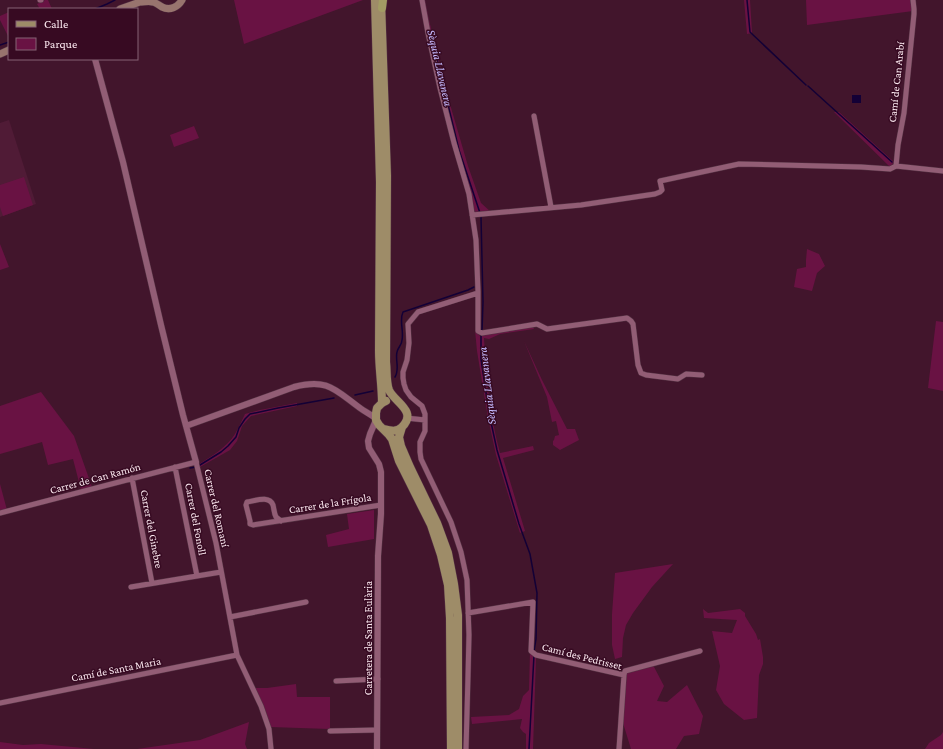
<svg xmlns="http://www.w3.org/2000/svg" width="943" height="749" font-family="'Crimson Pro',serif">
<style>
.built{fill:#501b36}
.green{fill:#691243}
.water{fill:#130036}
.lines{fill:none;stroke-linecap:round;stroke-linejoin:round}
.stream{stroke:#130036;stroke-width:1.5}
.minor-casing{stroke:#534;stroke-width:6}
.tertiary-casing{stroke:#534;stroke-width:7}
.secondary-casing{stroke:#534;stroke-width:8}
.primary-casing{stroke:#534;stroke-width:9}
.trunk-casing{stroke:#534;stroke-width:9}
.minor{stroke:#925d75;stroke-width:5}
.tertiary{stroke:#925d75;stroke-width:6}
.secondary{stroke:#98746e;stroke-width:7}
.primary{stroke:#9e8c68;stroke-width:8}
.trunk{stroke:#a29c64;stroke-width:8}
.labels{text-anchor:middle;stroke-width:3;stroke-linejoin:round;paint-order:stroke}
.street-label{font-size:11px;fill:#fce9f0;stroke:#370a22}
.water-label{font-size:12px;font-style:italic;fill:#c5bafe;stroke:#370a22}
</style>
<rect width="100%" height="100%" fill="#42152c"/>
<path class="built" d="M 9,120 L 36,204 L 0,217 L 0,123 Z"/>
<path class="green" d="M 45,0 L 48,0 L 52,9 L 40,9 L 37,4 Z
M 234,0 L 363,0 L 244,44 Z
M 423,0 L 425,0 L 429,20 L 447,94 L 468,166 L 481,203 L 491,212 L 474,213 L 441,86 Z
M 744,0 L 750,0 L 752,33 L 747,34 Z
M 806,0 L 911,0 L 913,11 L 807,25 Z
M 9,12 L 9,36 L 8,36 L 0,20 L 0,16 Z
M 834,112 L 839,112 L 894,162 L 890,167 Z
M 194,126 L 199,138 L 174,147 L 170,135 Z
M 24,177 L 33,205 L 3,216 L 0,207 L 0,185 Z
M 0,244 L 9,267 L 0,270 Z
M 807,249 L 819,254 L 825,266 L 817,273 L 812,291 L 794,287 L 797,269 L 806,267 L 806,260 Z
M 936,321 L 943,322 L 943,391 L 928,388 Z
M 533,327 L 534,329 L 500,334 L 489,339 L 484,338 C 486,377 490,416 500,453 L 533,446 L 534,450 L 503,458 L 525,531 L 520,533 L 496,455 L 488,418 L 477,351 L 475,330 L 480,336 Z
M 524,341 L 542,380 L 567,429 L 575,429 L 579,440 L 560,450 L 553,445 L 553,441 L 554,440 L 555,436 L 559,435 L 556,421 L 552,422 L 547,397 Z
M 41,392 L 74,436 L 92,487 L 81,490 L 73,459 L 48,465 L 42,442 L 0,454 L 0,406 Z
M 297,403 L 297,406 L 251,416 L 242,426 L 237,441 L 230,450 L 200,467 L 199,464 C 212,456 227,447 235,434 C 239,427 242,420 245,414 L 260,410 Z
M 0,484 L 7,510 L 0,511 Z
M 374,510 L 374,539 L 328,547 L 326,535 L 349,529 L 347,514 Z
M 673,564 L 652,587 L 633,613 L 626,625 L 623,638 L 622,657 L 615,659 L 612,645 L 612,614 L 615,573 Z
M 703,609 L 708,613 L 740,609 L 745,613 L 745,616 L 756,634 L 758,640 L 760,639 L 763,657 L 763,664 L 759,675 L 757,718 L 744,720 L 724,704 L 716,690 L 720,666 L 712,631 L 732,633 L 737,620 L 704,618 Z
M 530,652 L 536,658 L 533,749 L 526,749 L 526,734 L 523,732 L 520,728 L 522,719 L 472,724 L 471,717 L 509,715 L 519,709 L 523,696 L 529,690 Z
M 653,665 L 664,686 L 657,701 L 667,702 L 687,685 L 703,716 L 699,734 L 684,736 L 676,749 L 631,749 L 623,723 L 626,672 Z
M 296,684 L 297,697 L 330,697 L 330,729 L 270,727 L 255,688 L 267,688 Z
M 249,722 L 245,744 L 247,749 L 137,749 L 200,740 Z
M 943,732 L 943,749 L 925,749 L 929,743 L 941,735 Z
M 0,742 L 23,745 L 41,744 L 94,749 L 0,749 Z"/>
<path class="water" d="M 852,95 L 861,95 L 861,103 L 852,103 Z"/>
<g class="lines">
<path class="stream" d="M 747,0 L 750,32 L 806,85
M 95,9 L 107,4 L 115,0
M 432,39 L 459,150 L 480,213
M 0,45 L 9,42
M 808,86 L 892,162
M 481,217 L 483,302 L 482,331
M 481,334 L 481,359 L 489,413 L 497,450 L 519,524 L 530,554 L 537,593 L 536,639 L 534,651
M 395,377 C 400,369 395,360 397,352 C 398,347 402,345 402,340 C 404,331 399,320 403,312 L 468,290 L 474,287
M 355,395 L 373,391
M 200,465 L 221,452 L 228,446 L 236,437 L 239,428 L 245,419 L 250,414 L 278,408 L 334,398
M 190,468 L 196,467
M 529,749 L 534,655"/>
<g class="minor-casing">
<path id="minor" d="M 40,0 L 41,0
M 422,0 L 428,33 L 440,88 L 454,143 L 469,194 L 476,240 L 478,291 L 478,331 L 482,333 L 537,324 L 547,329 L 627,318 L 631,321 L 633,324 L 638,365 L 641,373 L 646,375 L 678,379 L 686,374 L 702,375
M 534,116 L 551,207
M 896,166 L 898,145 L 904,113 L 914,14 L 914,9 L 913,0
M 472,215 L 581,205 L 655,194 L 660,192 L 662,190 L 660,181 L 739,164 L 861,167 L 890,169 L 896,166 L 943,171
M 406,418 L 425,420
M 175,467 L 197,576
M 132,478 L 152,583
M 0,513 L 196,462 L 216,543 L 237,655 L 261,706 L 269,729 L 271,749
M 281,521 L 276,517 C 274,513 274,509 273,505 C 269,495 255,501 247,502 L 246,505 L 250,521 L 250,524 L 253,525 L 381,505
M 131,587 L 221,572
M 468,613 L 533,602 L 531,651 L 536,655 L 624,675 L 619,749
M 230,617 L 306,602
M 624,675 L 625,671 L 700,651
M 336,681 L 378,679
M 0,703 L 237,655
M 330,731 L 377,730
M 466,749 L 468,676 L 469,635 L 467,580 L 461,552 L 451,522 L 421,459 L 420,452 L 420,442 L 425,431 L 425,414 L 422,406 L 411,397 L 406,390 L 404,384 L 403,378 L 403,372 L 407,360 L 409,343 L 408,324 L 418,312 L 478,293"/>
</g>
<g class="tertiary-casing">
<path id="tertiary" d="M 95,59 L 123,162 L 161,325 L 183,415 L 196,462
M 376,420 L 370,434 L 368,441 L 369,448 L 379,464 L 381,472 L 381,514 L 378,556 L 377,749
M 186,426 L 294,387 C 328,378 335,390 360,408 C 365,412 371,414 376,419"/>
</g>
<g class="secondary-casing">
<path id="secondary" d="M 140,2 C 144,2 149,1 153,2 C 156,3 159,5 162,7 C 170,11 178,7 182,0
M 120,9 L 140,2 L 143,0
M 0,54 L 9,50"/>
</g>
<g class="primary-casing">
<path id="primary" d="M 375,0 L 380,182 L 379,351 C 379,368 382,386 382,403
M 381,1 L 387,176 L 386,362 C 387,371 386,382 389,390 C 394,402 418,411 402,427 C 397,432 391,431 384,429
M 386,401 L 382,403 L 377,408 L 376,413 L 376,420 L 379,425 L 389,435 L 392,439 L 399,461 L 431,525 L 441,555 L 448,585 L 450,618 L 451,749
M 402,427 L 399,437 L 401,446 L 410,467 L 437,523 L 448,553 L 454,584 L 458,615 L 458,749"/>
</g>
<g class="trunk-casing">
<path id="trunk" d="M 382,8 L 383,0"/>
</g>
<use href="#minor" class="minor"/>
<use href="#tertiary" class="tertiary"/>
<use href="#secondary" class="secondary"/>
<use href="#primary" class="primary"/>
<use href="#trunk" class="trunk"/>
</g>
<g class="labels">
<g class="street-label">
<text transform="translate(896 82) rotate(-84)" y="4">Camí de Can Arabí</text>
<text transform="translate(95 478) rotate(-15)" y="4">Carrer de Can Ramón</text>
<text transform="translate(330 503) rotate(-9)" y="4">Carrer de la Frígola</text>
<text transform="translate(217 508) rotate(77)" y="4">Carrer del Romaní</text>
<text transform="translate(196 519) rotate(79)" y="4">Carrer del Fonoll</text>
<text transform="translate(152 529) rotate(79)" y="4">Carrer del Ginebre</text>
<text transform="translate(368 638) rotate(-90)" y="4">Carretera de Santa Eulària</text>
<text transform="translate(582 656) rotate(14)" y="4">Camí des Pedrisset</text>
<text transform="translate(116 669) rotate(-11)" y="4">Camí de Santa Maria</text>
</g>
<g class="water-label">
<text transform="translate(440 68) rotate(77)" y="4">Sèquia Llavanera</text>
<text transform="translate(487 386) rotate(-97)" y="4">Sèquia Llavanera</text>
</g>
</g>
<rect x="8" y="8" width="130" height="52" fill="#370a22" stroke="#866374"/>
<rect x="16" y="21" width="20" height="6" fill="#9e8c68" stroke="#866374"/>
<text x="44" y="28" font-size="12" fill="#fce9f0">Calle</text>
<rect x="16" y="38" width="20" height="12" fill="#691243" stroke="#866374"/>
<text x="44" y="48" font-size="12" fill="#fce9f0">Parque</text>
</svg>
